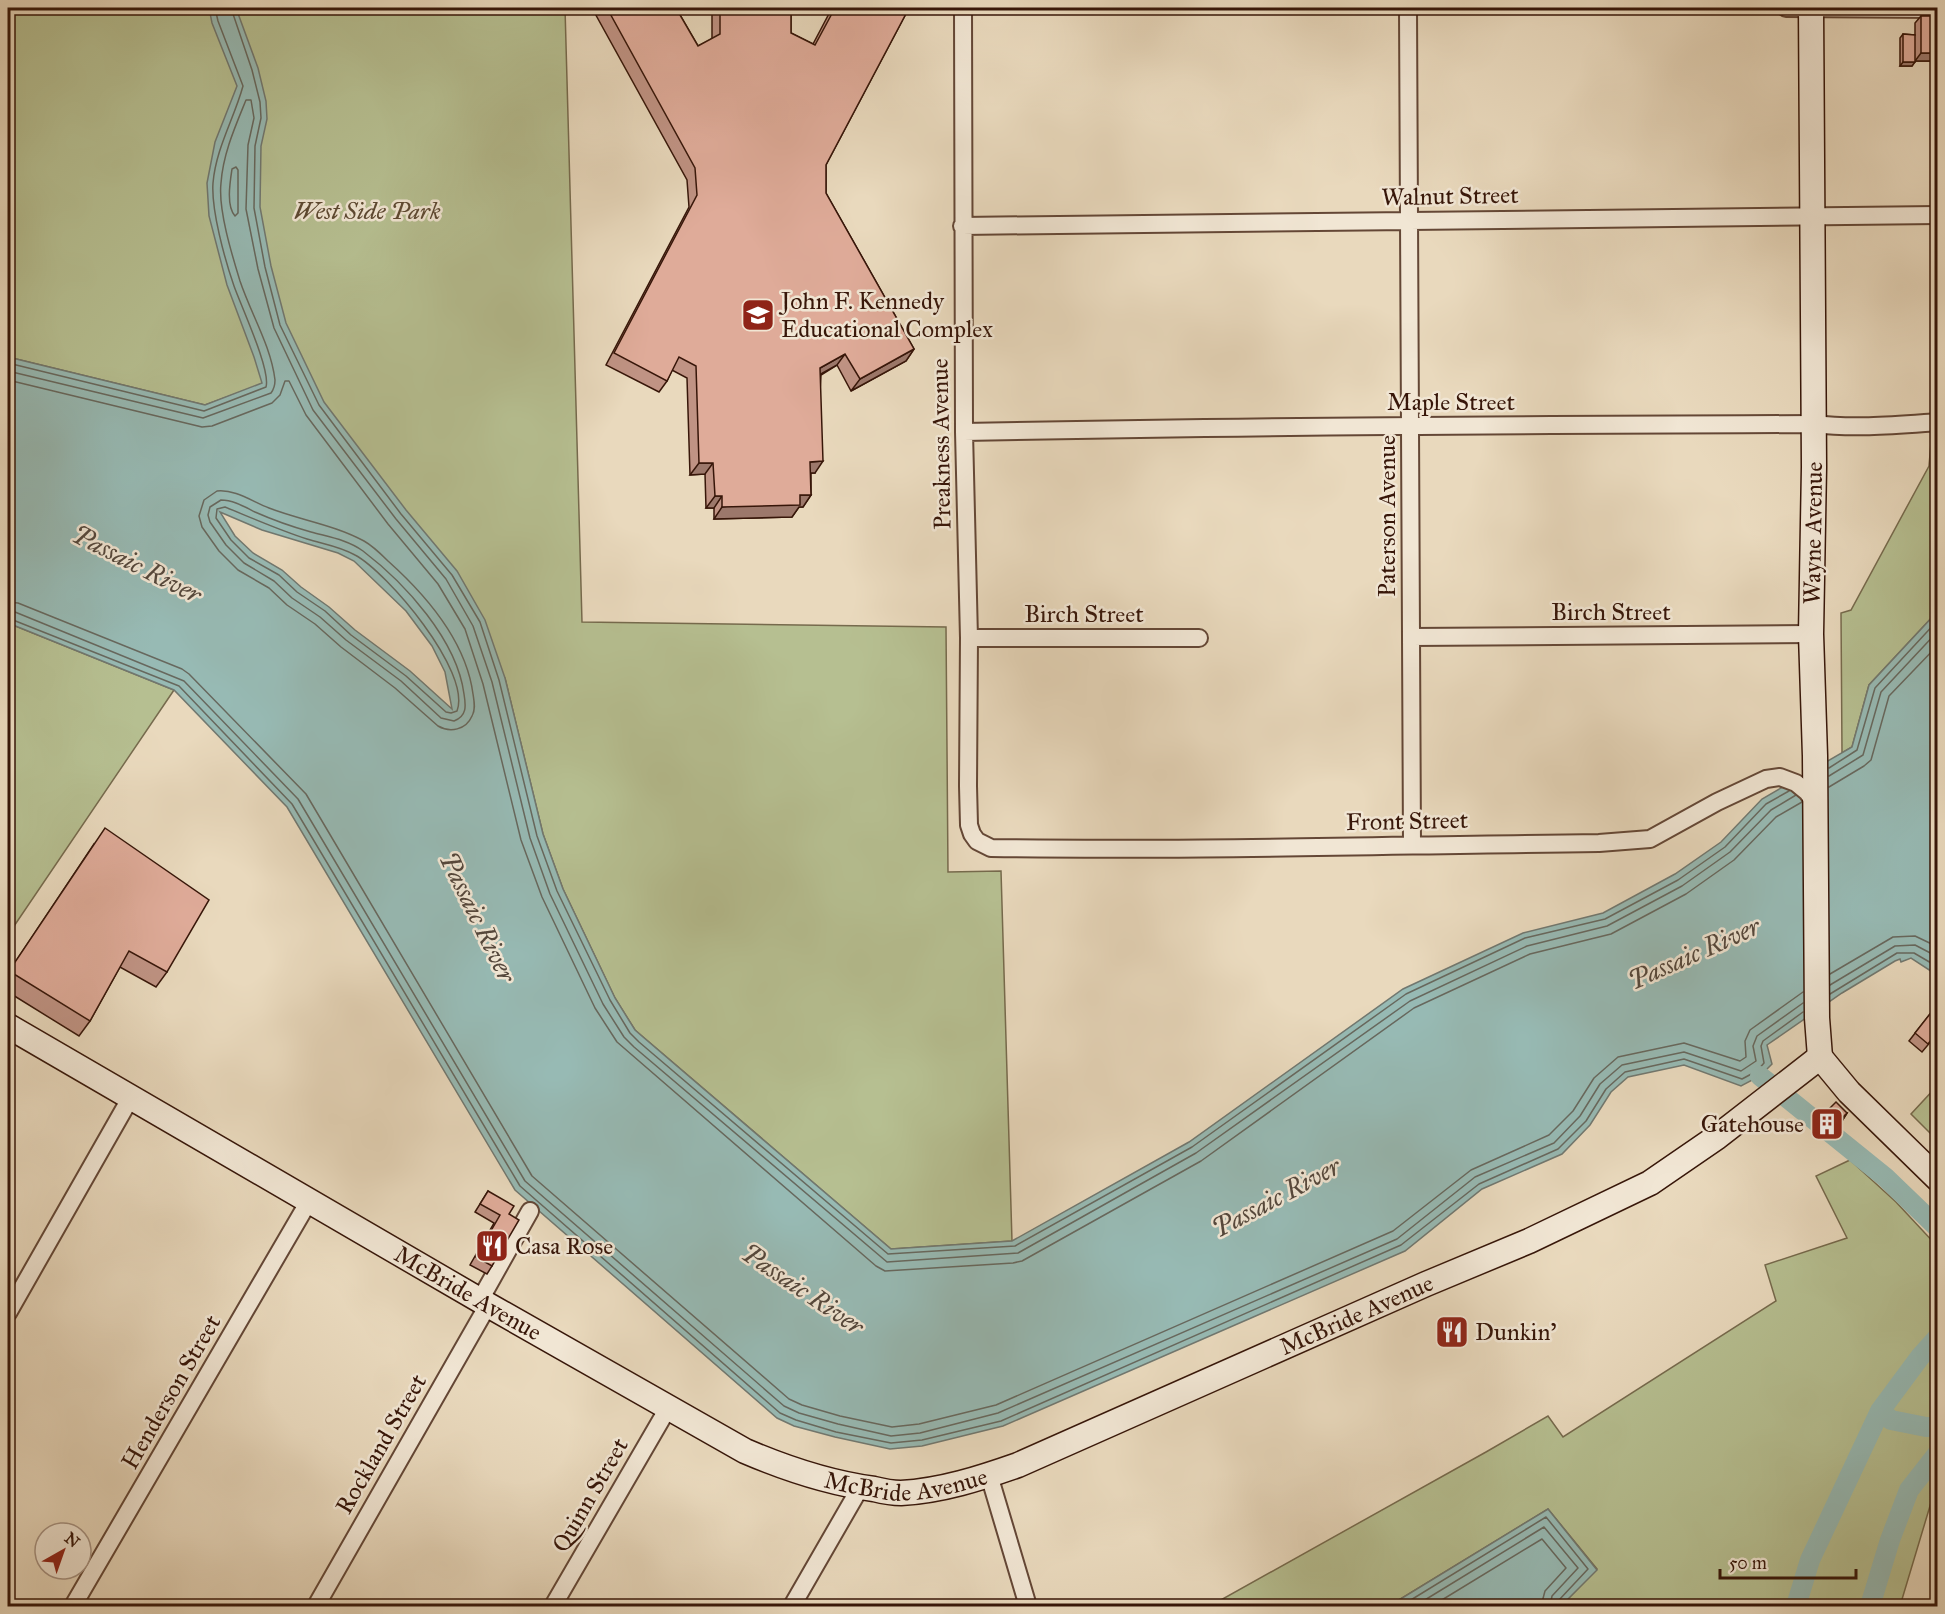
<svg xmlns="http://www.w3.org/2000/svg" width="1945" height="1614" font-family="'IM FELL Great Primer',serif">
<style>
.green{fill:#b6bf91;stroke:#766a4d;stroke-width:1.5}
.water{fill:#97bab4;stroke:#717870;stroke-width:1.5;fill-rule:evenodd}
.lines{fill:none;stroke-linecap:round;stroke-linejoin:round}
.shore{stroke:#67685e;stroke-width:1.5}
.canal{stroke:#97bab4;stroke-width:20}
.street-casing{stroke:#644736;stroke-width:20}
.secondary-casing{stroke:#371609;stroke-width:27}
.street{stroke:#f1e6d4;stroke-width:16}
.secondary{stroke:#f1e6d4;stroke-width:24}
.wall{fill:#c09384;stroke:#371609;stroke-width:1.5}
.shaded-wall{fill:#9c786b;stroke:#371609;stroke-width:1.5}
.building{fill:#dfab99;stroke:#371609;stroke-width:1.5}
.labels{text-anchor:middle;stroke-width:5;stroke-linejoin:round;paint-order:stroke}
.street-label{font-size:24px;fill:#371609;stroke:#f1e6d4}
.park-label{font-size:24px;font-style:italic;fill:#5d4932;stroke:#f1e6d4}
.poi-label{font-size:24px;fill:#371609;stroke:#f1e6d4;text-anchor:start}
.water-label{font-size:26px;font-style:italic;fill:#54473c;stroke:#f1e6d4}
</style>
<rect width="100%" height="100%" fill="#e9d9bd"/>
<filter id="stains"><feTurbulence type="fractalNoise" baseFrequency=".00333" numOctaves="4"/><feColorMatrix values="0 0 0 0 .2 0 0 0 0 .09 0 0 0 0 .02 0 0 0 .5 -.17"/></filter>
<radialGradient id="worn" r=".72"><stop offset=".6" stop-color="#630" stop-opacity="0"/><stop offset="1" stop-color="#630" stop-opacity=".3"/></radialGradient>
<path class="green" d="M 8,8 L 565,8 L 582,622 L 946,627 L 948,872 L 1001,871 L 1012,1241 L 891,1249 L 635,1030 L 615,998 L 563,889 L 543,834 L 505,678 L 262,384 L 205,405 L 8,357 Z
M 1937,442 L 1937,612 L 1869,685 L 1852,747 L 1842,753 L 1841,613 L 1851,610 L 1929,466 L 1931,443 Z
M 8,623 L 174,690 L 8,935 Z
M 1937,1086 L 1937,1140 L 1911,1114 Z
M 1850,1160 L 1896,1202 L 1937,1246 L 1937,1497 L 1933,1496 L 1900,1606 L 1633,1606 L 1623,1602 L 1620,1606 L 1561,1606 L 1597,1569 L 1548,1509 L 1389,1606 L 1210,1606 L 1486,1452 L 1548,1416 L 1563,1437 L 1776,1301 L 1765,1265 L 1847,1238 L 1816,1176 Z"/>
<path class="water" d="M 209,8 L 236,8 L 258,68 L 266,101 L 267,119 L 261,146 L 260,207 L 271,266 L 286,323 L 324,402 L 406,510 L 457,571 L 485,620 L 505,678 L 543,834 L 563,889 L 615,998 L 635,1030 L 643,1037 L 891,1249 L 1012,1241 L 1189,1142 L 1403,989 L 1523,933 L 1603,913 L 1675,874 L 1721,842 L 1762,799 L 1852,747 L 1869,685 L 1937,612 L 1937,975 L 1911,958 L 1901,962 L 1900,959 L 1895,961 L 1842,993 L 1767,1045 L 1772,1064 L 1760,1076 L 1741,1086 L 1684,1065 L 1628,1077 L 1611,1092 L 1590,1125 L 1562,1154 L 1482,1189 L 1405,1251 L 1003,1426 L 922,1446 L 890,1449 L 835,1437 L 794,1426 L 777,1418 L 515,1190 L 287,807 L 174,690 L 8,623 L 8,357 L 205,405 L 262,383 L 254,357 L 227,285 L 209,216 L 207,183 L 215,142 L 237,86 L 212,23 ZM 220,512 L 262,530 L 338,553 L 354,561 L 406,611 L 432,646 L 445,672 L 452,709 L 410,671 L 355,630 L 329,607 L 301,587 L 282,570 L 253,553 L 235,536 Z
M 1548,1509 L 1597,1570 L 1561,1606 L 1389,1606 Z"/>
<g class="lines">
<path class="shore" d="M 231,8 L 252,70 L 260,102 L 261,118 L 255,146 L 254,208 L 265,267 L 280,325 L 319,405 L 401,514 L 452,575 L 480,622 L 499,680 L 537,836 L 557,891 L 610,1000 L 630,1033 L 639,1042 L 888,1254 L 1015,1246 L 1192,1147 L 1406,994 L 1525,938 L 1605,919 L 1678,880 L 1725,847 L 1766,804 L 1789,791
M 236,167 L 238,170 L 238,213 L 235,216 C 226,206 230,182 232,169 Z
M 8,363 L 204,411 L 266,387 C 271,370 241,306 234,286 C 225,260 211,210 213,183 C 216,148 234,119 243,86 L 218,21 L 215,8
M 8,371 L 203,418 L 271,393 C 274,389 275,386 275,380 C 271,346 251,314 240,281 C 232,255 218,210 221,183 C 223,154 235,127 246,100 L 251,100 L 254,118 L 248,145 L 246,209 L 258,269 L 274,328 L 313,410 L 396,519 L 446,579 L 473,626 L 492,682 L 530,838 L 550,894 L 603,1004 L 624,1037 L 634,1047 L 887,1262 L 1018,1253 L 1196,1153 L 1410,1001 L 1527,946 L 1607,926 L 1682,886 L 1730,852 L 1771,810 L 1796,795
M 8,380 L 202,427 L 212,426 L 272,403 L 280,395 L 285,381 L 289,381 L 306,415 L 388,524 L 438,584 L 465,629 L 483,684 L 521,840 L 542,897 L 595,1008 L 617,1042 L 876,1266 L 885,1271 L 1013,1263 L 1022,1261 L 1201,1161 L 1414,1008 L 1530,954 L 1611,934 L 1686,894 L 1734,860 L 1776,817 L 1802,802
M 217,491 C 235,489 253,502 269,508 C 300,520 335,525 364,541 C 373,546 381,554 388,561 C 426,595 466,641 473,694 C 474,701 476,709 472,716 C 466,730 450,733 438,726 L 395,688 L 341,647 L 315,624 L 287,605 L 269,588 L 238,570 L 219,551 L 202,527 L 199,516 L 204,500 Z
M 221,500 C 233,500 245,507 255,512 C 273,520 293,527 311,532 C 329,537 348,540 363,551 C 405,583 457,640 464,694 C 466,706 467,716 454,721 L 441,718 L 401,681 L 346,640 L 320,617 L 292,598 L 274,581 L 244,563 L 226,545 L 210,522 L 208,515 L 210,507 Z
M 225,507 C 252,518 279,530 307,539 C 323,544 339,546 355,555 C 387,572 472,672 457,711 L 451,713 L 446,712 L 406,676 L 351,635 L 325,611 L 297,592 L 279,575 L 249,558 L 231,540 L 216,518 L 217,509 Z
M 8,602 L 18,603 L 182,669 L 189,674 L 306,794 L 532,1176 L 789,1399 L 802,1405 L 840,1416 L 892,1427 L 919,1424 L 996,1405 L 1393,1231 L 1471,1170 L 1549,1135 L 1573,1111 L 1594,1078 L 1618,1057 L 1684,1043 L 1740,1061 L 1746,1057 L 1745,1041 L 1750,1030 L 1803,992
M 8,611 L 15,612 L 184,681 L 298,799 L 525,1181 L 784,1406 L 799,1413 L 838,1424 L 891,1436 L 920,1433 L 998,1413 L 1397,1239 L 1475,1177 L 1554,1143 L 1580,1116 L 1600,1084 L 1622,1065 L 1684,1052 L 1741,1071 L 1756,1061 L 1753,1046 L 1757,1036 L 1803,1003
M 8,618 L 179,686 L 292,804 L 520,1186 L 780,1413 L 796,1420 L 836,1432 L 891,1443 L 922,1440 L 1001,1421 L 1401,1245 L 1479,1184 L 1558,1149 L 1586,1121 L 1606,1089 L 1625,1072 L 1684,1059 L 1742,1079 L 1757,1071 L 1764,1063 L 1761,1046 L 1763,1041 L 1803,1012
M 1829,768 L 1857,750 L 1875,688 L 1938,620
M 1829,776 L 1863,755 L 1881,692 L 1938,631
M 1829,787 L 1864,766 L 1871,760 L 1889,696 L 1938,645
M 1830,974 L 1893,937 L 1915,936 L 1938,947
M 1830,985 L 1895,946 L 1915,945 L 1938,957
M 1830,994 L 1897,953 L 1914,953 L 1938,967
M 1401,1606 L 1546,1517 L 1588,1569 L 1559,1600 L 1557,1606
M 1415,1606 L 1544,1527 L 1578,1568 L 1552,1596 L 1550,1606
M 1432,1606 L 1542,1539 L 1566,1568 L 1545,1591 L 1541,1606"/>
<path class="canal" d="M 1760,1076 L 1885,1177 L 1938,1228
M 1880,1411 L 1891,1420 L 1926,1427 L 1938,1427
M 1796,1606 L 1810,1560 L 1880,1411 L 1920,1357 L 1938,1337
M 1870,1606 L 1890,1540 L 1909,1490 L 1938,1453"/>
<g class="street-casing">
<path id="street" d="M 963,8 L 964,432 L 969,638 L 968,786 L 969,825 L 972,834 L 977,841 L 991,848 C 1194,851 1397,845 1599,843 L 1650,839 L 1717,802 L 1766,779 L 1780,777 L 1796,783 L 1807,792 L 1815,803
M 1408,8 L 1412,845
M 1786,8 L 1938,9
M 962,226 L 1938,215
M 964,432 C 1247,426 1530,425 1814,424 C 1855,429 1896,425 1938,422
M 1411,637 L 1811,634
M 969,638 L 1199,638
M 480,1300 L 530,1211
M 8,1313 L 131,1097
M 989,1475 L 1028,1606
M 73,1606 L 309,1201
M 316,1606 L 488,1305
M 553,1606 L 668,1408
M 792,1606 L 860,1488"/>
</g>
<g class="secondary-casing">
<g id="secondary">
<path d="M 1811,8 L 1814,467 L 1811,634 L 1815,756 L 1817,1018 L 1820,1057"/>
<path id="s1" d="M 8,1026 L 488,1305 L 745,1451 C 787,1469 829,1483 874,1489 C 882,1491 892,1493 901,1493 C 941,1491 981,1478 1018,1465 L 1426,1284 L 1529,1241 L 1650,1183 L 1717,1137 L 1820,1057"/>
<path d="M 1820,1057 L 1849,1092 L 1938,1179"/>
</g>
</g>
<use href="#street" class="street"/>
<use href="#secondary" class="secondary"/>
</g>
<path class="wall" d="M 592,8 L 676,8 L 698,46 L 712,39 L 712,8 L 791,8 L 791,33 L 813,44 L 832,8 L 909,8 L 826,165 L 826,193 L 914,349 L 906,361 L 851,391 L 837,365 L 821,375 L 815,473 L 811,473 L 811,495 L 803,507 L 799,507 L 792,517 L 714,519 L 714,508 L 706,508 L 705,474 L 690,475 L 687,378 L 672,370 L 667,381 L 659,392 L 606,365 L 689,207 L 687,180 Z
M 1921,16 L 1938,16 L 1938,56 L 1934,61 L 1915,61 L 1912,66 L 1900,66 L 1900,38 L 1903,34 L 1915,35 L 1915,23 Z
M 94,844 L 167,972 L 156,987 L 120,967 L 90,1021 L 79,1036 L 8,992 L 8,973 Z
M 1937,1005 L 1938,1033 L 1922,1052 L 1909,1041 Z
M 1847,1113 L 1842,1121 L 1824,1139 L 1812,1128 L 1818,1120 Z
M 488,1191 L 509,1214 L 492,1266 L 487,1274 L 470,1265 L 494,1223 L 475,1212 Z"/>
<path class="shaded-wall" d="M 1921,53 L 1938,53 L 1938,56 L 1934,61 L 1915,61 Z
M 1903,62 L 1915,62 L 1912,66 L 1900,66 Z
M 914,349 L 906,361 L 851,391 L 860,379 Z
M 845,354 L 837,365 L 812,379 L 820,368 Z
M 823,461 L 815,473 L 802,473 L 810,462 Z
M 699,463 L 713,463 L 705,474 L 690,475 Z
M 800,495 L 811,495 L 803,507 L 799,507 L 792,517 L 714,519 L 722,507 Z
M 715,496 L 722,496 L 714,508 L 706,508 Z
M 1847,1113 L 1842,1121 L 1824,1139 L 1829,1131 Z"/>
<path class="building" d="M 607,8 L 676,8 L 698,46 L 720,34 L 720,8 L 791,8 L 791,33 L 815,45 L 835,8 L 909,8 L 826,165 L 826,193 L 914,349 L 860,379 L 845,354 L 820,368 L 823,461 L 810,462 L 811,495 L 800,495 L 800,505 L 722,507 L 722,496 L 715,496 L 713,463 L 699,463 L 696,366 L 679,357 L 667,381 L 614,353 L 697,195 L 695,168 Z
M 1921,16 L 1938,16 L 1938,53 L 1921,53 Z
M 1903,34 L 1915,35 L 1915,62 L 1903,62 Z
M 105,828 L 209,900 L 167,972 L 129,951 L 90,1021 L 9,971 Z
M 1937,1005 L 1938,1031 L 1928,1044 L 1915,1033 Z
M 1836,1102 L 1847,1113 L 1829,1131 L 1818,1120 Z
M 488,1191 L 514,1206 L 509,1214 L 519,1220 L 492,1266 L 476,1257 L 500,1215 L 480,1204 Z"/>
<defs>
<g id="school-square" transform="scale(1.725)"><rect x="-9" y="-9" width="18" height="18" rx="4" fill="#8f2418" stroke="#f1e6d4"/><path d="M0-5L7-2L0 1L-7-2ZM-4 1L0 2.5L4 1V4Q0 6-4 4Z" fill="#fff"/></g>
<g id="building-square" transform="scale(1.725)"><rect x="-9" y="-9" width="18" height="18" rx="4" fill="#8f2418" stroke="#f1e6d4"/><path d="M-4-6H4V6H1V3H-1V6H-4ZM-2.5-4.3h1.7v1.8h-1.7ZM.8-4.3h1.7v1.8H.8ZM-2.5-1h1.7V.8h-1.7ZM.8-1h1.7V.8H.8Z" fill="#fff"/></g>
<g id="restaurant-square" transform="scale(1.725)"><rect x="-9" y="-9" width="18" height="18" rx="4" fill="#8f2418" stroke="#f1e6d4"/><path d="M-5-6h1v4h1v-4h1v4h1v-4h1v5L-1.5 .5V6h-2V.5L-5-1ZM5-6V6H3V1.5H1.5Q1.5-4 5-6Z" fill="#fff"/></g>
</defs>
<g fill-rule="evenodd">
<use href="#school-square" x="758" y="315"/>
<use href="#building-square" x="1827" y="1124"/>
<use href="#restaurant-square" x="492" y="1246"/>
<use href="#restaurant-square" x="1452" y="1332"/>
</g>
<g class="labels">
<g class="street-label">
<text transform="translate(1450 196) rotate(-1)" y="8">Walnut Street</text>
<text x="1451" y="410">Maple Street</text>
<text transform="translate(941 444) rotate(-91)" y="8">Preakness Avenue</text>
<text transform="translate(1387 516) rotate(-90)" y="8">Paterson Avenue</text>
<text transform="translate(1813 533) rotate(-89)" y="8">Wayne Avenue</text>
<text x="1611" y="620">Birch Street</text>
<text x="1084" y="622">Birch Street</text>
<text transform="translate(1407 821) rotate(-1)" y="8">Front Street</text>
<text dy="8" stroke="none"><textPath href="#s1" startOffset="532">McBride Avenue</textPath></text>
<text dy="8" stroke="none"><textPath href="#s1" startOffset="1504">McBride Avenue</textPath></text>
<text transform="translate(171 1392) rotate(-60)" y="8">Henderson Street</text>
<text transform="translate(381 1444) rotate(-60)" y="8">Rockland Street</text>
<text dy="8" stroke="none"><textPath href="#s1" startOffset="1018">McBride Avenue</textPath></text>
<text transform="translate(590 1495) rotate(-60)" y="8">Quinn Street</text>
</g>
<g class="park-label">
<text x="367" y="219">West Side Park</text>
</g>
<g class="poi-label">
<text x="781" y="309">John F. Kennedy<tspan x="781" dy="28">Educational Complex</tspan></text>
<text x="1804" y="1132" text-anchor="end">Gatehouse</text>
<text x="515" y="1254">Casa Rose</text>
<text x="1475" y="1340">Dunkin'</text>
</g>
<g class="water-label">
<text transform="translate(137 564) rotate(27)" y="9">Passaic River</text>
<text transform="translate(478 917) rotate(64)" y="9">Passaic River</text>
<text transform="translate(1694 953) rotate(-24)" y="9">Passaic River</text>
<text transform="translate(1276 1197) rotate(-28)" y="9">Passaic River</text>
<text transform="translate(803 1289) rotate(34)" y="9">Passaic River</text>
</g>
</g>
<rect width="1945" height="1614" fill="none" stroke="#e9d9bd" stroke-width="30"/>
<rect x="9" y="9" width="1927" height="1596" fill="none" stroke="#371609" stroke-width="3"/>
<rect x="15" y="15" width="1915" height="1584" fill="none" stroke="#371609" stroke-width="1.5"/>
<g transform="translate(63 1551) rotate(40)"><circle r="28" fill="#f1e6d4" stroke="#a79383" stroke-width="1.5"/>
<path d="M0-4.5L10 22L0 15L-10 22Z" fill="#8f2418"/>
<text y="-9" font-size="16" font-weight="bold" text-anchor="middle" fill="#371609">N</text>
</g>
<path d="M1720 1569v9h136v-9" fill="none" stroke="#371609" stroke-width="3"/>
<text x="1729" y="1569" font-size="18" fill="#371609" stroke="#f1e6d4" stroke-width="4.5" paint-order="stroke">50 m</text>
<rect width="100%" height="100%" filter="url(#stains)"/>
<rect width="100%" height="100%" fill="url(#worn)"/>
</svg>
